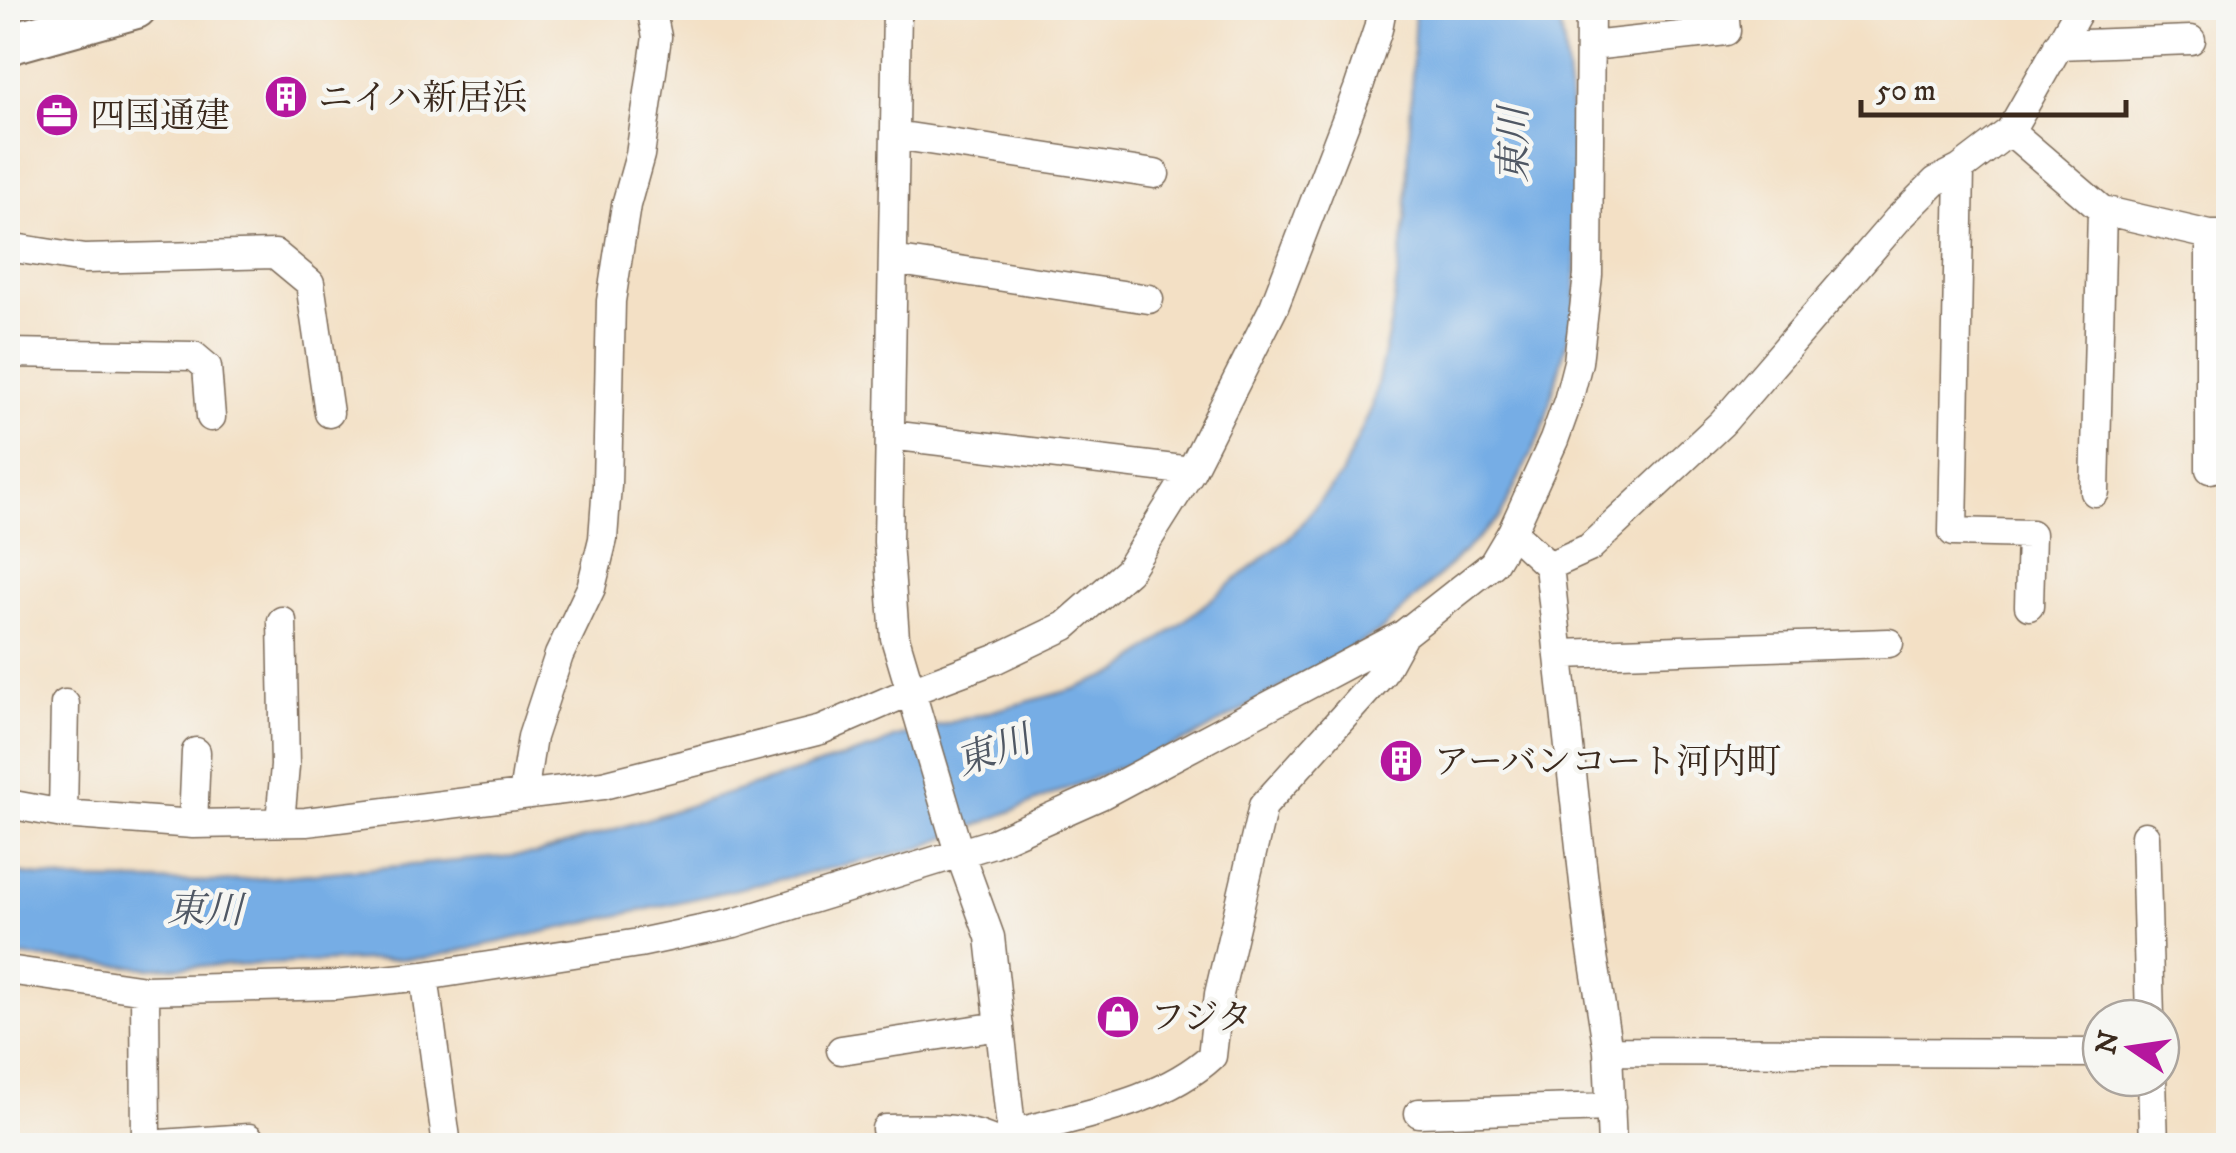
<svg xmlns="http://www.w3.org/2000/svg" width="2236" height="1153" font-family="'IM FELL DW Pica','Noto Serif JP',serif">
<style>
.water{fill:#76ade5;stroke:#586c82;stroke-width:2.5}
.lines{fill:none;stroke-linecap:round;stroke-linejoin:round}
.street-casing{stroke:#7b6a58;stroke-width:31}
.secondary-casing{stroke:#7b6a58;stroke-width:44}
.street{stroke:#fff;stroke-width:28}
.secondary{stroke:#fff;stroke-width:40}
.labels{text-anchor:middle;stroke-width:9;stroke-linejoin:round;paint-order:stroke}
.poi-label{font-size:35px;fill:#3b2a1e;stroke:#f6f6f2;text-anchor:start}
.water-label{font-size:38px;font-style:italic;fill:#505864;stroke:#f6f6f2}
</style>
<rect width="100%" height="100%" fill="#f6f6f2"/>
<filter id="ink" filterUnits="userSpaceOnUse"><feTurbulence type="fractalNoise" baseFrequency=".01" numOctaves="2"/><feDisplacementMap in="SourceGraphic" scale="20" xChannelSelector="R" yChannelSelector="G"/><feConvolveMatrix kernelMatrix="1 2 1 2 8 2 1 2 1" color-interpolation-filters="sRGB"/></filter>
<filter id="wash" filterUnits="userSpaceOnUse"><feTurbulence type="fractalNoise" baseFrequency=".0048" numOctaves="4" result="noise"/><feDisplacementMap in="SourceGraphic" scale="40" xChannelSelector="R" yChannelSelector="G"/><feGaussianBlur stdDeviation="2.25" result="paint"/><feColorMatrix in="noise" values="0 0 0 0 0 0 0 0 0 0 0 0 0 0 0 0 0 1.4 0 .05"/><feComposite in="paint" operator="in"/></filter>
<g filter="url(#wash)">
<rect width="100%" height="100%" fill="#f3e0c5"/>
<path class="water" d="M 1415,8 L 1557,8 L 1564,46 L 1572,115 L 1576,185 L 1576,308 L 1542,431 L 1500,517 L 1381,631 L 1194,737 L 921,848 L 427,958 L 148,968 L 8,955 L 8,872 L 71,880 L 219,882 L 536,854 L 879,746 L 893,738 L 1074,689 L 1121,671 L 1292,535 L 1341,475 L 1372,407 L 1391,322 L 1406,217 Z"/>
</g>
<g filter="url(#ink)">
<g class="lines">
<g class="street-casing">
<path id="street" d="M 897,8 L 888,542 L 895,638 L 957,846 L 990,937 L 1013,1146
M 2058,45 L 2191,40
M 1591,46 L 1726,31 L 1724,8
M 2010,131 L 2102,210 L 2210,235 L 2228,235
M 895,135 L 1155,174
M 1960,169 L 1953,532 L 2031,534 L 2029,606
M 2210,235 L 2210,469
M 8,247 L 84,259 L 275,254 L 310,283 L 329,413
M 893,260 L 1149,299
M 8,353 L 194,356 L 207,367 L 211,417
M 890,435 L 1191,471
M 2095,492 L 2102,210
M 1512,532 L 1549,566 L 1590,937 L 1608,1051 L 1612,1146
M 1549,566 L 1589,548 L 1722,423 L 1897,220 L 1936,181 L 1960,169 L 2010,131 L 2080,8
M 1561,654 L 1889,643
M 523,795 L 532,737 L 559,655 L 591,588 L 603,539 L 607,485 L 611,301 L 626,205 L 640,155 L 657,37 L 651,8
M 8,804 L 63,814 L 193,824 L 306,822 L 603,785 L 821,730 L 911,691 L 996,659 L 1065,626 L 1128,571 L 1191,471 L 1274,307 L 1358,89 L 1378,29 L 1382,8
M 63,814 L 65,704
M 280,822 L 285,766 L 282,621
M 193,824 L 196,752
M 2145,836 L 2150,1018
M 8,970 L 145,990 L 334,985 L 424,976 L 639,943 L 734,923 L 993,843 L 1101,795 L 1404,634 L 1493,564 L 1512,532 L 1554,440 L 1568,401 L 1578,362 L 1588,275 L 1590,8
M 424,976 L 447,1146
M 145,990 L 146,1145 L 249,1138
M 841,1050 L 1000,1026
M 1608,1051 L 2101,1053
M 2152,1078 L 2154,1146
M 1419,1113 L 1611,1107
M 886,1129 C 927,1128 967,1125 1003,1146
M 1012,1134 C 1079,1115 1160,1104 1212,1056 L 1219,994 L 1263,806 L 1382,674 L 1404,634"/>
</g>
<g class="secondary-casing">
<path id="secondary" d="M 8,44 L 136,8"/>
</g>
<use href="#street" class="street"/>
<use href="#secondary" class="secondary"/>
</g>
</g>
<defs>
<g id="building-disc" transform="scale(2.25)"><circle r="9.5" fill="#b5179e" stroke="#f6f6f2"/><path d="M-4-6H4V6H1V3H-1V6H-4ZM-2.5-4.3h1.7v1.8h-1.7ZM.8-4.3h1.7v1.8H.8ZM-2.5-1h1.7V.8h-1.7ZM.8-1h1.7V.8H.8Z" fill="#fff"/></g>
<g id="office-disc" transform="scale(2.25)"><circle r="9.5" fill="#b5179e" stroke="#f6f6f2"/><path d="M-6-3h4V-5.5h4V-3h4V5H-6ZM-1-4.5V-3h2v-1.5ZM-6 0V1H6V0Z" fill="#fff"/></g>
<g id="shop-disc" transform="scale(2.25)"><circle r="9.5" fill="#b5179e" stroke="#f6f6f2"/><path d="M-5-2.5h2.3a2.7 3.5 0 0 1 5.4 0H5L5.5 6h-11ZM-1.5-2.5h3a1.5 2.3 0 0 0-3 0Z" fill="#fff"/></g>
</defs>
<g fill-rule="evenodd">
<use href="#building-disc" x="286" y="97"/>
<use href="#office-disc" x="57" y="115"/>
<use href="#building-disc" x="1401" y="761"/>
<use href="#shop-disc" x="1118" y="1017"/>
</g>
<g class="labels">
<g class="poi-label">
<text x="318" y="109">ニイハ新居浜</text>
<text x="90" y="127">四国通建</text>
<text x="1434" y="773">アーバンコート河内町</text>
<text x="1150" y="1029">フジタ</text>
</g>
<g class="water-label">
<text transform="translate(1513 145) rotate(-90)" y="13">東川</text>
<text transform="translate(993 750) rotate(-20)" y="13">東川</text>
<text transform="translate(205 909) rotate(1)" y="13">東川</text>
</g>
</g>
<rect width="2236" height="1153" fill="none" stroke="#f6f6f2" stroke-width="40"/>
<g transform="translate(2131 1048) rotate(283)"><circle r="48" fill="#f6f6f2" stroke="#aba49d" stroke-width="2.5"/>
<path d="M0-8L18 38L0 25L-18 38Z" fill="#b5179e"/>
<text y="-15" font-size="28" font-weight="bold" text-anchor="middle" fill="#3b2a1e">N</text>
</g>
<path d="M1861 100v15h265v-15" fill="none" stroke="#3b2a1e" stroke-width="5"/>
<text x="1876" y="100" font-size="30" fill="#3b2a1e" stroke="#f6f6f2" stroke-width="8" paint-order="stroke">50 m</text>
</svg>
